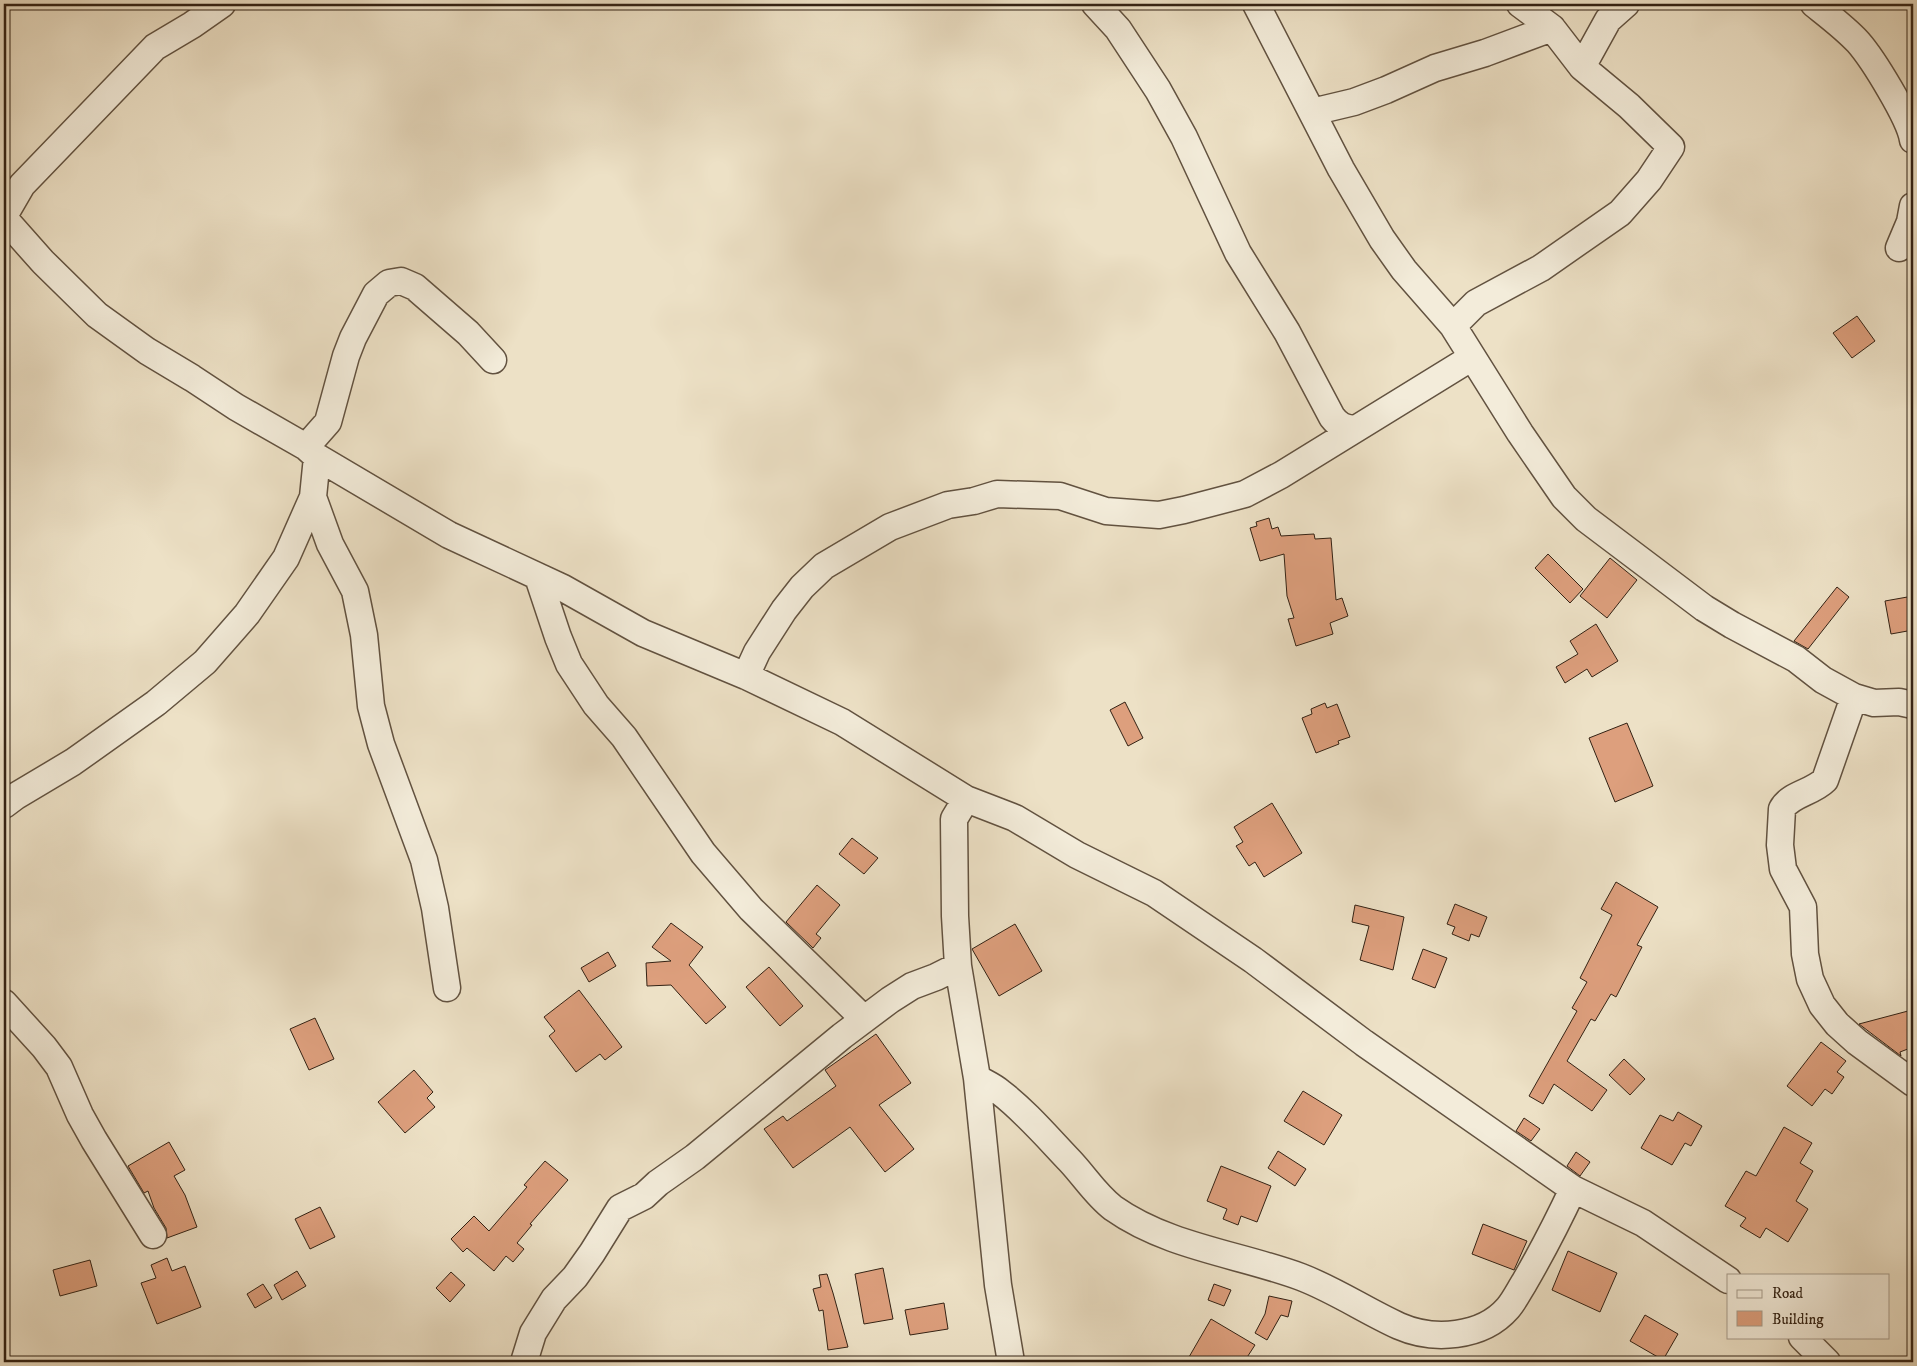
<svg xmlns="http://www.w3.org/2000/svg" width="1917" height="1366" font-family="'IM FELL DW Pica',serif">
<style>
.building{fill:#dd9f7d;stroke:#332214}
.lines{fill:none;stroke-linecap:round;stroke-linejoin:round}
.minor-casing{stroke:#625240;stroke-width:29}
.minor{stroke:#f3ecda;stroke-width:26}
</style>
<rect width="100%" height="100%" fill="#ede1c6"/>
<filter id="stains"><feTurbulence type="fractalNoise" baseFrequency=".004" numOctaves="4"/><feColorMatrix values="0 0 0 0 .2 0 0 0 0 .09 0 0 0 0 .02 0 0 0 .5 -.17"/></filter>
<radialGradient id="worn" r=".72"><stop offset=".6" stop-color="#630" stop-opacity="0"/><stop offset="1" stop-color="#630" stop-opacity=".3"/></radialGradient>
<path class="building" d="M 1857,316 L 1875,341 L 1852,358 L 1833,333 Z
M 1269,518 L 1272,529 L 1278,527 L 1281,536 L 1314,534 L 1315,539 L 1331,538 L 1336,600 L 1342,598 L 1348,616 L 1330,623 L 1333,634 L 1296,646 L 1288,619 L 1294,618 L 1287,596 L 1284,554 L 1260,561 L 1250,528 L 1257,526 L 1256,522 Z
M 1548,554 L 1583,589 L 1570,603 L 1535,568 Z
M 1610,558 L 1637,580 L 1607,618 L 1580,596 Z
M 1837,587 L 1849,597 L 1808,649 L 1794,641 Z
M 1913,596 L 1913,630 L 1891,634 L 1885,601 Z
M 1596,624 L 1618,661 L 1592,677 L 1587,669 L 1565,683 L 1556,667 L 1578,654 L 1570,641 Z
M 1125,702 L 1143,738 L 1128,746 L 1110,710 Z
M 1325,703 L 1327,708 L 1337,704 L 1350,737 L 1338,741 L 1339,744 L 1316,753 L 1302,718 L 1312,714 L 1311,709 Z
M 1627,723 L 1653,786 L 1615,802 L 1589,738 Z
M 1272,803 L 1302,853 L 1264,877 L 1255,862 L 1249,866 L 1236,846 L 1243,842 L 1234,827 Z
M 852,838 L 878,858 L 864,874 L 839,854 Z
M 1616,882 L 1658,907 L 1637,945 L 1642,947 L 1616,997 L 1611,994 L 1595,1021 L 1591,1019 L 1567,1061 L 1607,1090 L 1592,1111 L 1554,1084 L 1543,1104 L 1529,1096 L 1577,1011 L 1572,1008 L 1587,982 L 1580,978 L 1612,915 L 1601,909 Z
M 817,885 L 840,905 L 816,934 L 821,938 L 813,948 L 786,922 Z
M 1455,904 L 1487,917 L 1479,937 L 1471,934 L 1469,941 L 1452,934 L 1455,927 L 1447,924 Z
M 1355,905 L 1404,917 L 1393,970 L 1360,960 L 1369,926 L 1352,922 Z
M 671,923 L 703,947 L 689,965 L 726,1007 L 706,1024 L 671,985 L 647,986 L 646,963 L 671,961 L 652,947 Z
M 1015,924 L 1042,971 L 999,996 L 972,949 Z
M 1423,949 L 1447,958 L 1435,988 L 1412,979 Z
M 608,952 L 616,966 L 589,982 L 581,968 Z
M 769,967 L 803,1006 L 780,1026 L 746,987 Z
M 579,990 L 622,1047 L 605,1060 L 600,1054 L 576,1072 L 549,1036 L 555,1031 L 544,1017 Z
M 1908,1011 L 1913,1024 L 1913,1047 L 1900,1052 L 1901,1056 L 1859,1024 Z
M 315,1018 L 334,1059 L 309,1070 L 290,1029 Z
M 876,1034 L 911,1083 L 879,1105 L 914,1149 L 885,1172 L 850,1127 L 793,1168 L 764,1129 L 783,1116 L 787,1121 L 836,1086 L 825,1070 Z
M 1821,1042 L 1846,1061 L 1837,1072 L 1844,1077 L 1832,1094 L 1825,1089 L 1812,1106 L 1787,1086 Z
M 1624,1059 L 1645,1079 L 1630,1095 L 1609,1075 Z
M 414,1070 L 433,1092 L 427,1098 L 435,1107 L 405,1133 L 378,1102 Z
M 1303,1091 L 1342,1115 L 1324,1145 L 1284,1121 Z
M 1678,1112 L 1702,1126 L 1691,1146 L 1685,1143 L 1672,1165 L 1641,1148 L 1660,1115 L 1673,1121 Z
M 1524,1118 L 1540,1129 L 1531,1141 L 1516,1131 Z
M 1784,1127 L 1812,1143 L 1800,1163 L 1813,1171 L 1796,1201 L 1808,1209 L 1788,1242 L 1766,1228 L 1760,1238 L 1740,1226 L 1746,1218 L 1725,1206 L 1746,1171 L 1756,1176 Z
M 169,1142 L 185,1170 L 174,1176 L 185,1195 L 197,1227 L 167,1238 L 166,1228 L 154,1208 L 148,1191 L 144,1193 L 128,1166 Z
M 1278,1151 L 1306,1169 L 1295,1186 L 1268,1168 Z
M 1576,1152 L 1590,1162 L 1580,1176 L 1567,1166 Z
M 545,1161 L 568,1180 L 530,1224 L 532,1225 L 517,1243 L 524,1249 L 513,1262 L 506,1256 L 494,1271 L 467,1248 L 463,1252 L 451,1239 L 474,1216 L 489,1231 L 527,1187 L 524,1185 Z
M 1221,1166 L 1271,1186 L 1257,1222 L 1241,1216 L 1238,1225 L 1223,1219 L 1227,1209 L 1207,1201 Z
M 320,1207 L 335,1237 L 310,1249 L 295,1219 Z
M 1483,1224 L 1527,1241 L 1514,1270 L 1472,1254 Z
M 1568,1251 L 1617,1273 L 1600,1312 L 1552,1290 Z
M 167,1258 L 172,1271 L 185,1266 L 201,1307 L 157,1324 L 141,1283 L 156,1278 L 151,1265 Z
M 90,1260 L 97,1286 L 60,1296 L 53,1270 Z
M 883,1268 L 893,1319 L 864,1324 L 855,1274 Z
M 297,1271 L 306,1286 L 282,1300 L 274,1285 Z
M 451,1272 L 465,1285 L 450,1302 L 436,1288 Z
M 827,1274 L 833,1293 L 848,1347 L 828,1350 L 823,1310 L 819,1311 L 813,1289 L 821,1287 L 819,1275 Z
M 263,1284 L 272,1298 L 255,1308 L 247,1294 Z
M 1214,1284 L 1231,1290 L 1224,1306 L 1208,1300 Z
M 1269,1296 L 1292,1301 L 1288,1317 L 1281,1315 L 1267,1340 L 1255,1333 L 1265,1314 Z
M 944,1303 L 948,1329 L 910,1335 L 905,1310 Z
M 1645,1315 L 1678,1334 L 1663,1360 L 1630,1341 Z
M 1211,1319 L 1255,1345 L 1244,1362 L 1197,1362 L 1189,1357 Z"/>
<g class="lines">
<g class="minor-casing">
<path id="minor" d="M 1095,4 L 1118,29 L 1158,90 L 1184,137 L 1238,253 L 1287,332 L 1332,417 C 1339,426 1344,428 1355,429
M 1256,4 L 1341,169 L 1382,239 L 1404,270 L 1453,326 L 1520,433 L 1564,497 L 1586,519 L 1704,608 L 1732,625 L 1796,659 L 1823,680 L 1854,697 L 1874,703 L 1899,702 L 1913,705
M 1814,4 C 1829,16 1845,28 1858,42 C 1873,59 1910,119 1913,140
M 1582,67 L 1608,20 L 1626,4
M 1312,112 L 1354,102 L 1386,90 L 1435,68 L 1485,53 L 1552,28
M 4,216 L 22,185 L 155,47 L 192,25 L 222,4
M 4,218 L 43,262 L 97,315 L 147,351 L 192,378 L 236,407 L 306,447 L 317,457 L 449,535 L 563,588 L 643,633 L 746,676 L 842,722 L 966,799 L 1015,818 L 1077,855 L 1154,893 L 1253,960 L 1364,1043 L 1573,1189 L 1643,1223 L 1728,1280
M 1899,248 L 1910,222 L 1913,206
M 1453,326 L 1476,303 L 1541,268 L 1620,213 L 1649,180 L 1671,147 L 1629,106 L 1582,67 L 1552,28 L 1520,4
M 306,447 L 328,422 L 346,356 L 353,338 L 376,294 L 389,283 L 401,281 L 415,287 L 468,333 L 493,360
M 313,497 L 330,544 L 355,591 L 364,635 L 371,706 L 381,744 L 424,860 L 435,908 L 447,988
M 538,577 L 558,637 L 569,664 L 596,705 L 624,737 L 703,853 L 751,909 L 864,1019
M 746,676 L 757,652 L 784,610 L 802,587 L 824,566 L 890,527 L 948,505 L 974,501 L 997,494 L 1060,496 L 1106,511 L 1159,515 L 1184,510 L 1245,494 L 1281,475 L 1471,358
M 1854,697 L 1825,780 C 1812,793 1790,794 1782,809 L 1780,845 L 1783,869 L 1803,907 L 1805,954 L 1810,979 L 1822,1005 L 1837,1024 L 1857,1042 L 1913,1083
M 966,799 L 954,819 L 955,916 L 958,966 L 977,1078 L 998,1285 L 1011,1362
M 4,805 L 16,796 L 73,762 L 156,703 L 205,662 L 247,614 L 286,558 L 313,497 L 317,457
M 4,1003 L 44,1047 L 59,1067 L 80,1115 L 94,1140 L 153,1235
M 977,1078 C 985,1083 993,1086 1000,1092 C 1025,1111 1048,1138 1070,1161 C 1085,1177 1096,1195 1113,1208 C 1168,1247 1239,1254 1301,1277 C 1335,1290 1366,1311 1399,1326 C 1433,1341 1482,1338 1508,1308 C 1514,1301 1519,1291 1524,1283 C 1542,1252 1558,1221 1573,1189
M 1802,1337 L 1827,1362
M 524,1362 L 533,1333 L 554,1299 L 575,1277 L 592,1253 L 620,1208 L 644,1196 L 658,1183 L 695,1157 L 842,1036 L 890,1000 L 912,986 L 936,977 L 958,966"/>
</g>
<use href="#minor" class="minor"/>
</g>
<rect width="1917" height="1366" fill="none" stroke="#ede1c6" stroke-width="20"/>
<rect x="5" y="5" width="1907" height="1356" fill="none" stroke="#332214" stroke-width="2.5"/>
<rect x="10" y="10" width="1897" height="1346" fill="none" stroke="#332214"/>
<rect x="1727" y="1274" width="162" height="65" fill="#f3ecda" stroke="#a69b8b"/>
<rect x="1737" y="1290" width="25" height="8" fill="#f3ecda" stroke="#a69b8b"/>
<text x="1772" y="1298" font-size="15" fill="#332214">Road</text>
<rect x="1737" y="1311" width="25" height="15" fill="#dd9f7d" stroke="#a69b8b"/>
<text x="1772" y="1324" font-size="15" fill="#332214">Building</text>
<rect width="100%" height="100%" filter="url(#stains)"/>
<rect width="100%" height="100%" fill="url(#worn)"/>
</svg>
